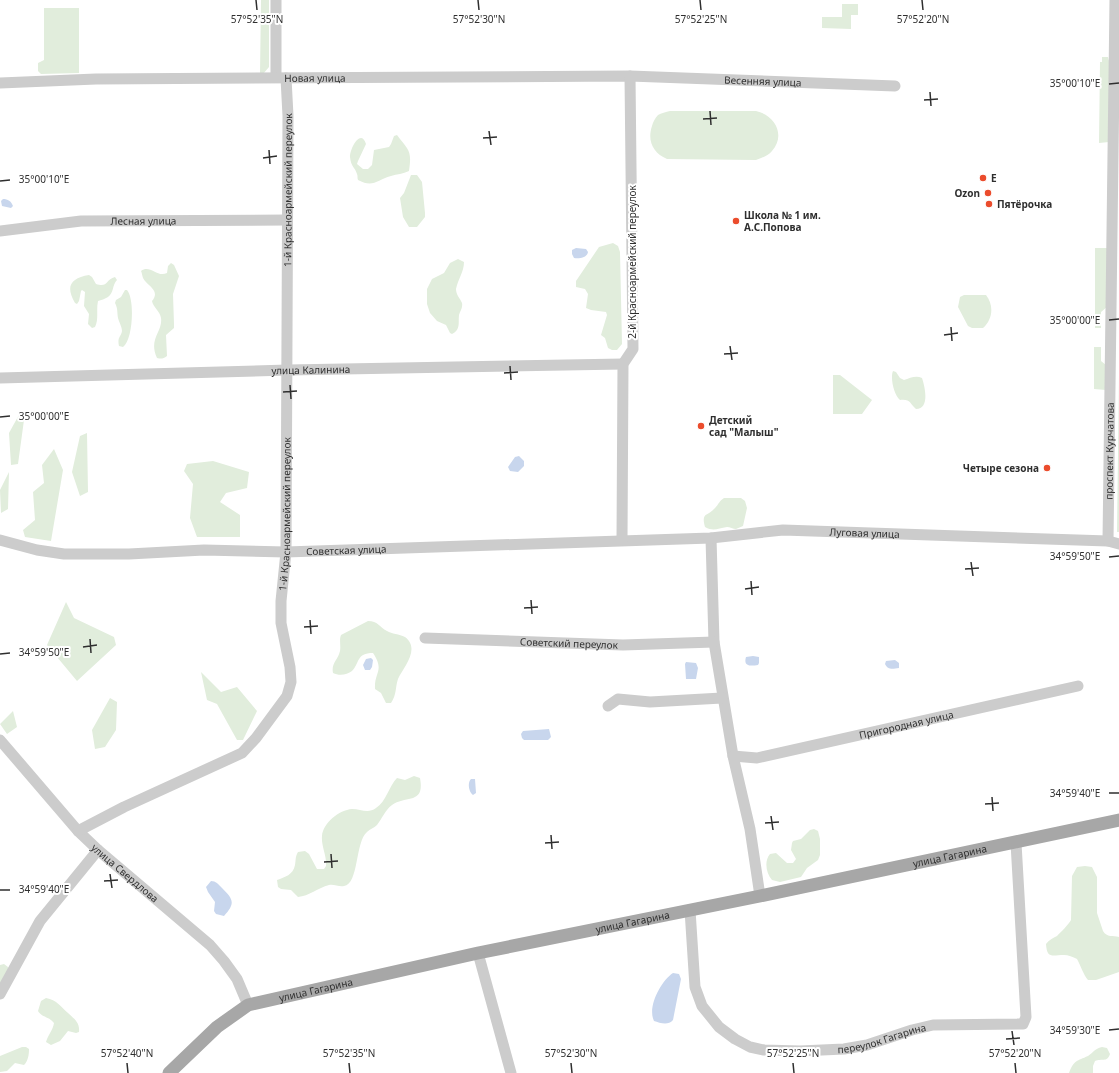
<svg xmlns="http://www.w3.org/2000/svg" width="1119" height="1073" font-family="'Noto Sans',sans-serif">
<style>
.green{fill:#e1eddc}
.water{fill:#c8d6ed}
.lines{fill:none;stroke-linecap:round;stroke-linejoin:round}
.minor{stroke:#ccc;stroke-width:11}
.major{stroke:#a7a7a7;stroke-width:13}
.ticks{fill:none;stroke:#2f2f2f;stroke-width:1.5}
.poi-dot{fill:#eb4c2c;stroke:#fff;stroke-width:1.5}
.labels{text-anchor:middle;stroke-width:4;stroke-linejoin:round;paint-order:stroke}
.street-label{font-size:10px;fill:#2f2f2f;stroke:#fff}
.poi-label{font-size:10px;font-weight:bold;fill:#2f2f2f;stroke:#fff;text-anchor:start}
.ticks-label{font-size:10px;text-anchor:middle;fill:#2f2f2f;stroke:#fff;stroke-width:4;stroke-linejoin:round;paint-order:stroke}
</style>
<rect width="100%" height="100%" fill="#fff"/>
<path class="green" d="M 261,0 L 269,0 L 269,67 L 263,74 L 260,74 Z
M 842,4 L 858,4 L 858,15 L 851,15 L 851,29 L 822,28 L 822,17 L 842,17 Z
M 44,8 L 79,8 L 79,73 L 41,74 L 38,71 L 38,63 L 44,60 Z
M 1102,57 L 1108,57 L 1109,61 L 1109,142 L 1099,143 L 1100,62 L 1102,62 Z
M 670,111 L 756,111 C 775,115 786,135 772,151 C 768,156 761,158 756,160 L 667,159 C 653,153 647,141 652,126 C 653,122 655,118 658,115 C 661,113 666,112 670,111 Z
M 397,135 C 409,151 412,150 409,171 C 403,174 397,174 391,176 C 377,180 373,188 358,180 C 357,178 358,176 357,174 C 355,167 351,167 350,157 C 350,148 361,128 366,144 L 358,161 L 357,164 L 363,169 L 368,169 L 372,165 L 374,150 L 389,147 L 391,144 L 394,136 Z
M 411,175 L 417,175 L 422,182 L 425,213 L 425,217 L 417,227 L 409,227 L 403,217 L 400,198 L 404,193 Z
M 613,243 L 618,246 L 620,252 L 622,344 L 617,350 L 612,350 L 608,348 L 605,338 L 601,335 L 607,315 L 606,312 L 591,310 L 586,308 L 588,294 L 585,289 L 576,287 L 576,281 L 599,247 Z
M 1095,248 L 1107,248 L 1107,307 L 1101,312 L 1101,328 L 1095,328 Z
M 458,259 L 464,262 C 464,272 458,279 456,289 C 456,295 460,298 462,303 C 463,308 460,311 459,315 C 458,323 461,329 452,334 L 450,333 L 446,325 L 437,321 L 430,313 L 427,304 L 427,289 L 432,279 L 444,273 L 450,263 Z
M 171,263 L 174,265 L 179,276 L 173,294 L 174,324 L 174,328 L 166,335 L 167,356 C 163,359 161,359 157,358 C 148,339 163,332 161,318 C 160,311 153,307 152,301 C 161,290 147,286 143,278 C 142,275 142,273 141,271 C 150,264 157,278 167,273 L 168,266 Z
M 89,275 L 92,277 L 96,284 C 108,288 105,280 115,277 L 117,280 C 112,285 114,293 108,297 C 105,299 101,300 98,301 C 96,310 99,319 95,327 L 92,328 L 88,324 L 89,314 L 84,306 L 85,292 L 82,290 L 81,291 L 79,301 L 77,304 L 75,303 C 65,286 71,278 89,275 Z
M 125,290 L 127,290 C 135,299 133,340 123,347 L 119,346 C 117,337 121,337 122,331 C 122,327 119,322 118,318 C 117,312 118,309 115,303 L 116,300 L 121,297 Z
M 964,295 L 986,295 C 994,305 993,319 983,328 L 972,328 L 968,326 L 958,307 L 960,297 Z
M 1094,347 L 1101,347 L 1101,361 L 1106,365 L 1106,390 L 1094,389 Z
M 893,371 L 896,372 L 900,378 L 904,380 C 910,378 916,375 922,378 C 925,387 930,409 916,409 C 909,403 911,399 900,400 C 894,395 890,378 893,371 Z
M 1119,374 L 1119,532 L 1117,532 Z
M 833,375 L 840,375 L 872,400 L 862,414 L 833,414 Z
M 20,413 L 24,420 L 18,464 L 11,465 L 9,433 Z
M 87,433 L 88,492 L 80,496 L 72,472 L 80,436 Z
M 54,449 L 63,470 L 51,541 L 25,537 L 23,530 L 35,520 L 33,492 L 44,483 L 42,465 Z
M 213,461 L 249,472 L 247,488 L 226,493 L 220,502 L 240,515 L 240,537 L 197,537 L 190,518 L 193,484 L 184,471 L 187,464 Z
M 9,472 L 8,509 L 1,513 L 0,490 Z
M 724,498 L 741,498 L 745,501 L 747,508 L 743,526 L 736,529 C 733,529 730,527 727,527 C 718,528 714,532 705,527 C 701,512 707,517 715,508 C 719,504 719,501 724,498 Z
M 66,602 L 74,618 L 114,637 L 116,645 L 77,681 L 47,645 Z
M 368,621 C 378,621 379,627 387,631 C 392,634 399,634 405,637 C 421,649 403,668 398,679 C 395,688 397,694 391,703 L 386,703 L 381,693 L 375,689 C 374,672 385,671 373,653 C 356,653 360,663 352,671 C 347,675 339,676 333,673 C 331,663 338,660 340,651 C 341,646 339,640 341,635 Z
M 201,672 L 221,692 L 237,687 L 257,711 L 243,740 L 237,740 L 217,704 L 207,700 Z
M 110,698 L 117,702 L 116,730 L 105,747 L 95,749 L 92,730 Z
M 13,711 L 17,727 L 7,734 L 0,724 Z
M 414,776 L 420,778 C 425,805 406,795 392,805 C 385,810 382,819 377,825 C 374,828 370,829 367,832 C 355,842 359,884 344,886 C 339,887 334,884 329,885 C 318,888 309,896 298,897 L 291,890 L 281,889 L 278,887 L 277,880 C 285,877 293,875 295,865 C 296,860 295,857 298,852 L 305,851 L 309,854 L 317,869 L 324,869 L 326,866 C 327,856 321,846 322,836 C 323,823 339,810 352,809 C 361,809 368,814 376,808 C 386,802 389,786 397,778 L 405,780 Z
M 814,829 L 818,831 L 820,839 L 820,855 L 818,860 L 807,868 L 801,877 L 780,882 L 772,880 C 766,873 764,861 770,854 L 776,853 L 787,863 L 793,863 L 796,859 L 791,850 L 792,843 L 793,841 L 801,839 L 810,830 Z
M 1085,866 L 1092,867 L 1097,877 L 1097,913 L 1103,931 C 1107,938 1113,935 1119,937 L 1119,972 L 1096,980 L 1088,980 C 1083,974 1081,966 1077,959 C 1073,957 1068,955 1064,955 C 1052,955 1047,959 1046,944 C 1049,940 1053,938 1057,936 C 1060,933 1069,924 1071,920 L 1072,876 L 1077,867 Z
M 4,964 L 8,967 L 9,974 L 0,988 L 0,965 Z
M 46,998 C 57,1000 60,1006 68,1013 C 74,1019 80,1022 79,1032 L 76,1033 L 68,1031 L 60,1041 L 51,1045 L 46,1042 C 48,1035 53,1030 54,1023 C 50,1017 41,1017 38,1011 L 41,1001 Z
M 22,1047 L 26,1047 L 29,1049 C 29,1055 28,1061 24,1065 L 15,1063 L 7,1071 L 0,1072 L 0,1056 Z
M 1102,1047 L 1107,1048 L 1110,1054 C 1107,1063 1102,1058 1095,1061 L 1093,1066 L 1093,1073 L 1069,1073 C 1074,1060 1077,1061 1088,1056 C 1094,1052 1094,1049 1102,1047 Z"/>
<path class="water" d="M 3,199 C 8,199 11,201 13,206 L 11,208 L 2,206 L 1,201 Z
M 576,248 L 586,249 L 588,252 C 587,258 579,259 574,258 L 572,254 L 572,250 Z
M 519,456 L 524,461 L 524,466 L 518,472 L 510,471 L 508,467 L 515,457 Z
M 753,656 L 759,657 L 759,663 L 758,665 C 751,666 743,667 746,657 Z
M 371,658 L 373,660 L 372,667 L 370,670 L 365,670 L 363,665 L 366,659 Z
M 895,660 L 899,663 L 899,668 C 892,669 888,670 885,664 L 886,661 Z
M 686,662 L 696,663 L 698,668 L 696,679 L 686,679 L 685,664 Z
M 549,729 L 551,737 L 548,740 L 524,740 L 522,738 L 521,734 L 523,731 Z
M 471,779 L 475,779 L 476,793 L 473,795 C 469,792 467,783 471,779 Z
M 211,881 C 216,881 218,884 222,888 C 233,899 236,903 224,916 L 216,914 L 214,911 L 215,902 L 208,892 L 206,887 Z
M 673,973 L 679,974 L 681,979 L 673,1020 C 668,1026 660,1023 654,1021 C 647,1007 661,981 673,973 Z"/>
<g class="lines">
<g class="minor">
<path d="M 276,77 L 276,0"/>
<path id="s1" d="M 0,83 L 96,79 L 630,76 L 895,86"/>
<path id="s2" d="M 0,231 L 81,221 L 287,220"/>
<path id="s3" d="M 0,378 L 288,370 L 623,364"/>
<path d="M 711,538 L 714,642 L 733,756 L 750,829 L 760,896"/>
<path id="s4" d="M 0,540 L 37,550 L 64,554 L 129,554 L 204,550 L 286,552 L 711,538 L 783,530 L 1108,541 L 1119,544"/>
<path d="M 622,540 L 623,364 L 633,349 L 630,76"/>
<path id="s5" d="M 1108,541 L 1115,0"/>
<path id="s6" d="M 425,638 L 623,645 L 714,642"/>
<path d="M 608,706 L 618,699 L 650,702 L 722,698"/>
<path id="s7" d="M 0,740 L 78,831 L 98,850 L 210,945 L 224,961 L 237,979 L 248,1005"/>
<path id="s8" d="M 733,756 L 757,758 L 1078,686"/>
<path id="s9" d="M 78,831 L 124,807 L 242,753 L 256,738 L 287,696 L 291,682 L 290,667 L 281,623 L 281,601 L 286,552 L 288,116 L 286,78"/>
<path id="s10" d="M 690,910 L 695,987 L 702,1006 L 719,1027 L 735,1039 L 750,1047 L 764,1050 L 800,1051 L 844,1049 L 867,1045 L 912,1030 L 933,1025 L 1023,1024 L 1026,1017 L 1016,843"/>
<path d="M 478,953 L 511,1073"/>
<path d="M 0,994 L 40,921 L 98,850"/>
</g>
<path class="major" id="s11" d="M 169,1073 L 217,1027 L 248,1005 L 478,953 L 760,896 L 1119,820"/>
</g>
<path class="ticks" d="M 256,0 L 257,10M 478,0 L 479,10M 700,0 L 701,10M 922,0 L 923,10M 1109,84 L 1119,83M 930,92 L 931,106M 924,100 L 938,99M 710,111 L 711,125M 703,119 L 717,118M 489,131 L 491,145M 483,138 L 497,137M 269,150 L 270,164M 263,158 L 277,156M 0,181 L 10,180M 1109,320 L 1119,319M 951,327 L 952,341M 944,335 L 958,333M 730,346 L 732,360M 724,354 L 738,353M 510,366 L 511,380M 504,373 L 518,372M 290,385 L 291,399M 283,392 L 297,391M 0,417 L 10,416M 1109,557 L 1119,556M 971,562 L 973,576M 965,569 L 979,568M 751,581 L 752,595M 745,589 L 759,587M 531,600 L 532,614M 524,608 L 538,607M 310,620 L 311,634M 304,627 L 318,626M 90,639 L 91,653M 83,647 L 97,645M 0,654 L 10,653M 1109,793 L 1119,793M 992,797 L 993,811M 985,804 L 999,803M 771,816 L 773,830M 765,823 L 779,822M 551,835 L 552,849M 545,843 L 559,842M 331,854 L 332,868M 324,862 L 338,861M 110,874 L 112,888M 104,881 L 118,880M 0,890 L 10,890M 1109,1030 L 1119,1029M 1012,1031 L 1014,1045M 1006,1039 L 1020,1038M 127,1063 L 128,1073M 349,1063 L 350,1073M 571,1063 L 572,1073M 793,1063 L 794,1073M 1015,1063 L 1016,1073"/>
<g class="poi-dot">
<circle cx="983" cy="178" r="4"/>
<circle cx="988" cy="193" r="4"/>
<circle cx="989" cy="204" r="4"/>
<circle cx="736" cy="221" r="4"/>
<circle cx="701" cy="426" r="4"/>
<circle cx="1047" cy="468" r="4"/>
</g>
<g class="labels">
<g class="street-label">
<text dy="4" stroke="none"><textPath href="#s1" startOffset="315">Новая улица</textPath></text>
<text dy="4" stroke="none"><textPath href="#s1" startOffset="763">Весенняя улица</textPath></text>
<text dy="4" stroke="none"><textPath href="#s9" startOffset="762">1-й Красноармейский переулок</textPath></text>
<text dy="4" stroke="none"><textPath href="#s2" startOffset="144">Лесная улица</textPath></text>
<text transform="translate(632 262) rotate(-90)" y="4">2-й Красноармейский переулок</text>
<text dy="4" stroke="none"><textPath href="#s3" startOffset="311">улица Калинина</textPath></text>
<text dy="4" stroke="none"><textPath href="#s5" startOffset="90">проспект Курчатова</textPath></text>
<text dy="4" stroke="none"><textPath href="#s9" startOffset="438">1-й Красноармейский переулок</textPath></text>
<text dy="4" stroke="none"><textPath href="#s4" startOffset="867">Луговая улица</textPath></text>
<text dy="4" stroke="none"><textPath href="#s4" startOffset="348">Советская улица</textPath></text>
<text dy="4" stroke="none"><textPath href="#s6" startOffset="144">Советский переулок</textPath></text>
<text dy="4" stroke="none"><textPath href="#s8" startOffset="177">Пригородная улица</textPath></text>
<text dy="4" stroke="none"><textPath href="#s11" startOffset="822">улица Гагарина</textPath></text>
<text dy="4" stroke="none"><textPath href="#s7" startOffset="183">улица Свердлова</textPath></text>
<text dy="4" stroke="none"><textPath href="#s11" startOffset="498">улица Гагарина</textPath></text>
<text dy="4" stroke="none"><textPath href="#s11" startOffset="174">улица Гагарина</textPath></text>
<text dy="4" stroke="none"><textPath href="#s10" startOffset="295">переулок Гагарина</textPath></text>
</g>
<g class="poi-label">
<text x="991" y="182">Е</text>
<text x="980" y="197" text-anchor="end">Ozon</text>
<text x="997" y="208">Пятёрочка</text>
<text x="744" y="219">Школа № 1 им.<tspan x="744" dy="12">А.С.Попова</tspan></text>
<text x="709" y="424">Детский<tspan x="709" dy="12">сад "Малыш"</tspan></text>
<text x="1039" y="472" text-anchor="end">Четыре сезона</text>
</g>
</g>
<g class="ticks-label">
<text x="257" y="23">57°52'35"N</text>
<text x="479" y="23">57°52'30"N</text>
<text x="701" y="23">57°52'25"N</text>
<text x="923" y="23">57°52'20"N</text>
<text x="1075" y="87">35°00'10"E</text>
<text x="44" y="183">35°00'10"E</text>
<text x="1075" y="324">35°00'00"E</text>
<text x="44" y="420">35°00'00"E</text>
<text x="1075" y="560">34°59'50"E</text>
<text x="44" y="656">34°59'50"E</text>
<text x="1075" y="797">34°59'40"E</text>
<text x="44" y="893">34°59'40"E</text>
<text x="1075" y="1034">34°59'30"E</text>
<text x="127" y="1057">57°52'40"N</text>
<text x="349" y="1057">57°52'35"N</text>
<text x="571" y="1057">57°52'30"N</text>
<text x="793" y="1057">57°52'25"N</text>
<text x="1015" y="1057">57°52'20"N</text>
</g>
</svg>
